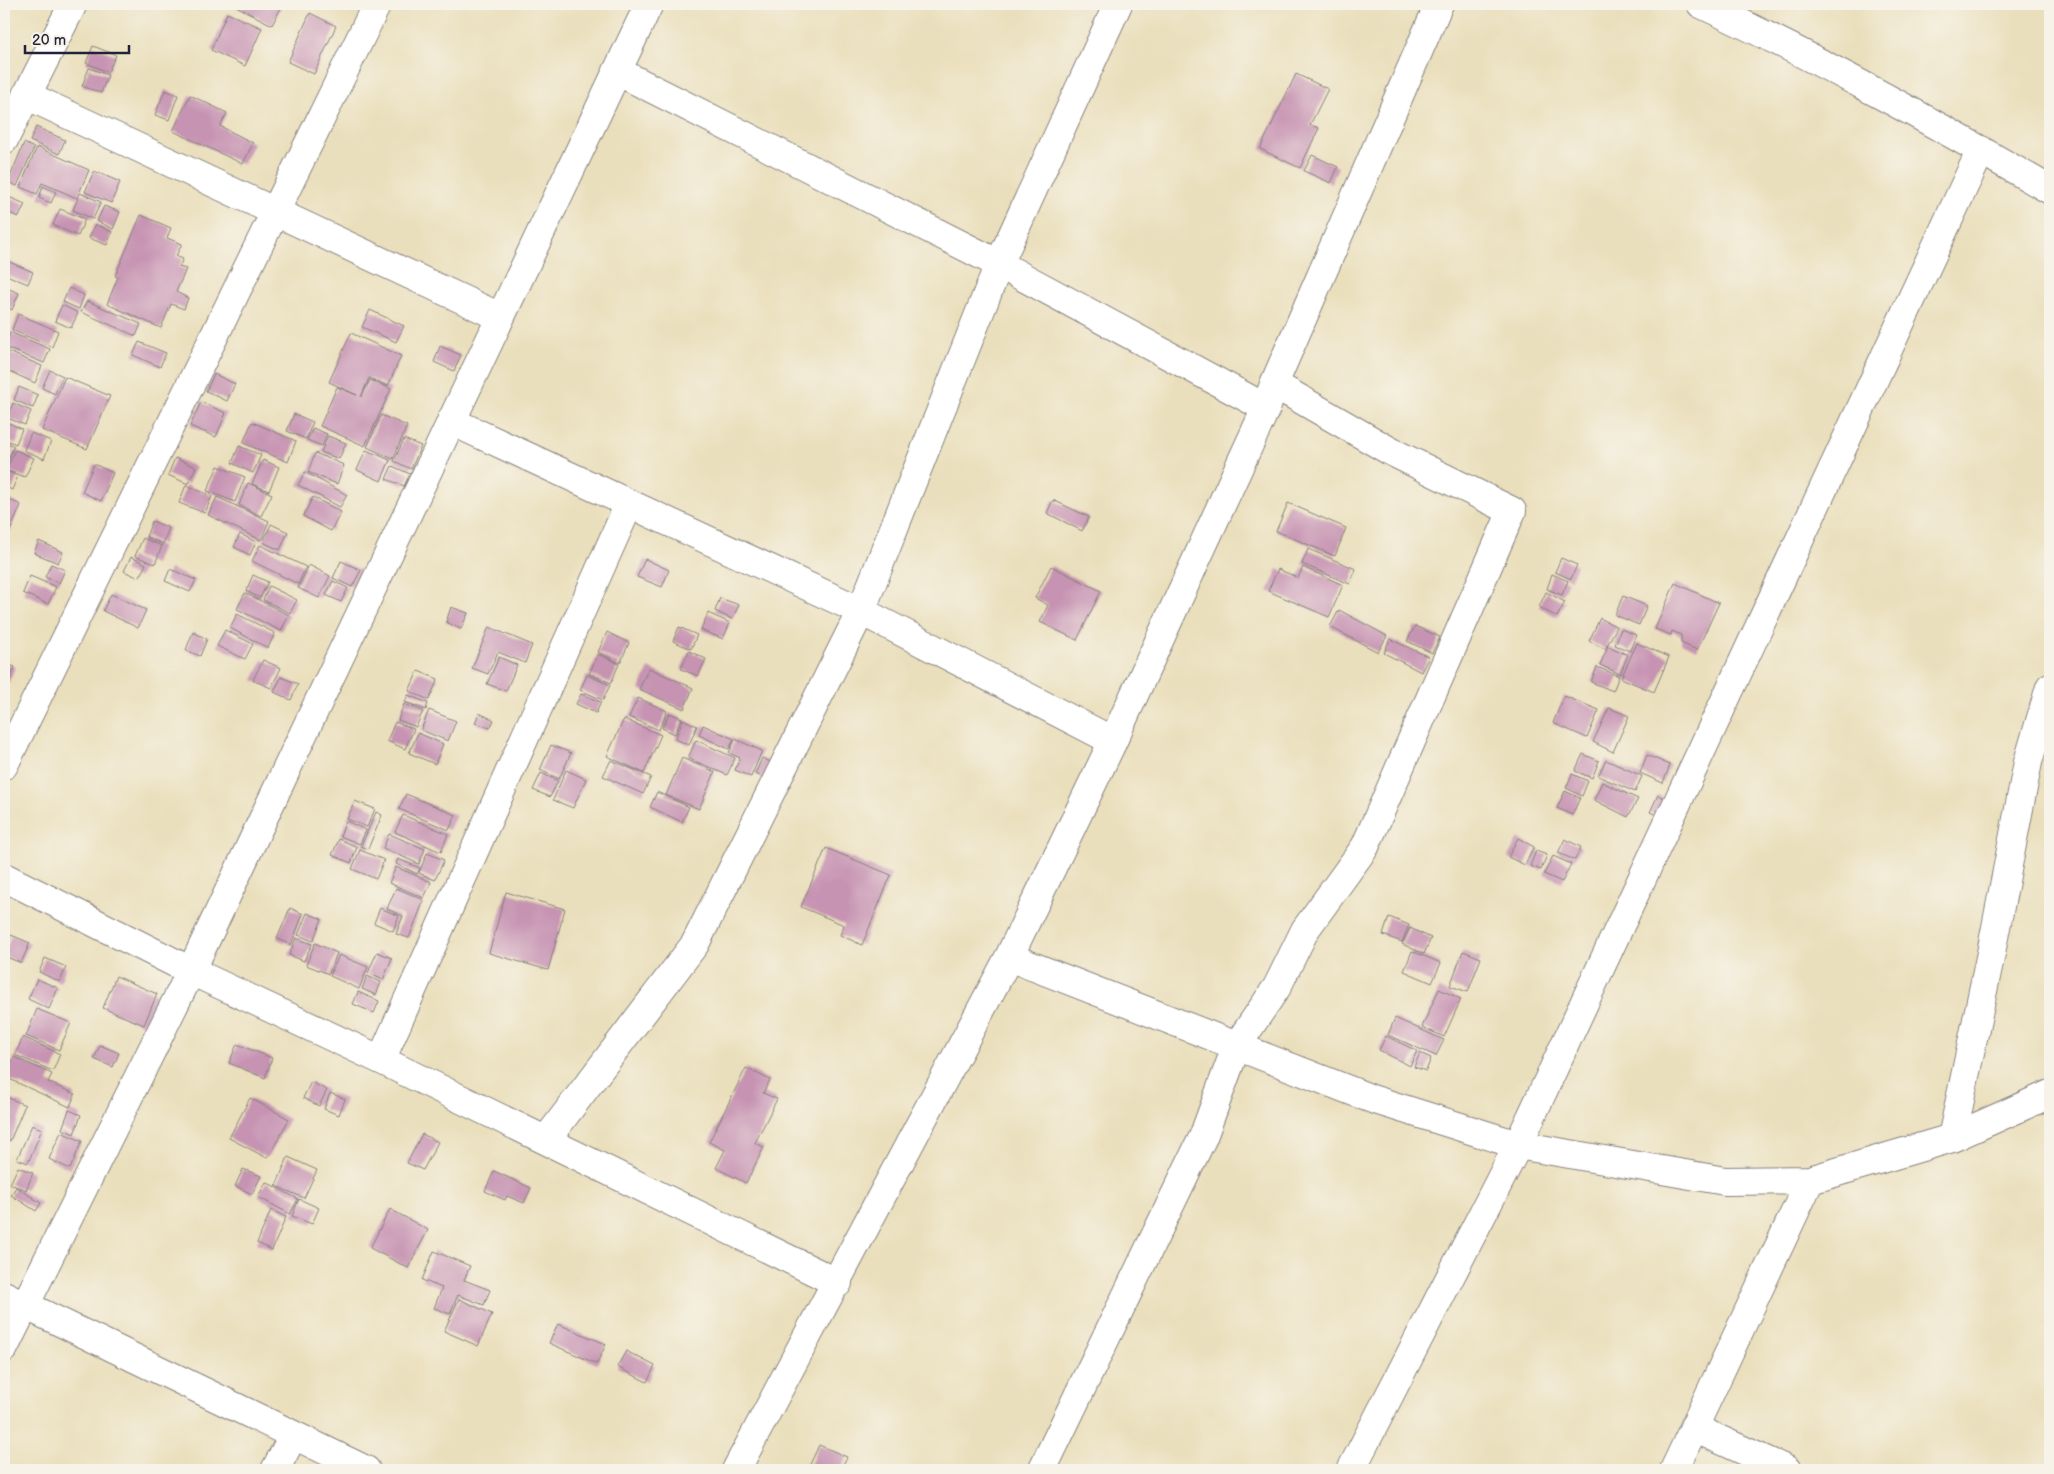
<svg xmlns="http://www.w3.org/2000/svg" width="2054" height="1474" font-family="'Balsamiq Sans',sans-serif">
<style>
.building{fill:#c693b2}
.lines{fill:none;stroke-linecap:round;stroke-linejoin:round}
.minor-casing{stroke:#86807c;stroke-width:30}
.minor{stroke:#fff;stroke-width:28}
</style>
<rect width="100%" height="100%" fill="#f7f3e8"/>
<filter id="ink" filterUnits="userSpaceOnUse"><feTurbulence type="fractalNoise" baseFrequency=".02" numOctaves="2"/><feDisplacementMap in="SourceGraphic" scale="10" xChannelSelector="R" yChannelSelector="G"/><feConvolveMatrix kernelMatrix="1 2 1 2 8 2 1 2 1" color-interpolation-filters="sRGB"/></filter>
<filter id="wash" filterUnits="userSpaceOnUse"><feTurbulence type="fractalNoise" baseFrequency=".0096" numOctaves="4" result="noise"/><feDisplacementMap in="SourceGraphic" scale="20" xChannelSelector="R" yChannelSelector="G"/><feGaussianBlur stdDeviation="1.12" result="paint"/><feColorMatrix in="noise" values="0 0 0 0 0 0 0 0 0 0 0 0 0 0 0 0 0 1.4 0 .05"/><feComposite in="paint" operator="in"/></filter>
<g filter="url(#wash)">
<rect width="100%" height="100%" fill="#eadfbc"/>
<g id="blocks">
<path class="building" d="M 238,4 L 283,4 L 272,25 L 236,6 Z
M 227,13 L 262,28 L 245,66 L 211,50 Z
M 310,13 L 336,26 L 314,74 L 288,62 Z
M 93,46 L 116,55 L 108,72 L 86,63 Z
M 89,68 L 108,75 L 101,93 L 82,86 Z
M 1296,74 L 1328,89 L 1310,125 L 1319,128 L 1300,168 L 1260,149 Z
M 165,90 L 178,95 L 169,120 L 155,115 Z
M 190,95 L 227,113 L 220,126 L 253,143 L 243,164 L 173,131 Z
M 36,127 L 65,140 L 59,154 L 30,141 Z
M 24,143 L 34,148 L 17,186 L 8,182 Z
M 37,147 L 89,170 L 77,198 L 42,183 L 37,194 L 20,187 Z
M 1312,155 L 1338,167 L 1331,183 L 1304,171 Z
M 94,171 L 120,182 L 111,203 L 85,192 Z
M 43,186 L 56,192 L 51,203 L 39,198 Z
M 80,193 L 101,202 L 93,219 L 73,210 Z
M 9,197 L 25,204 L 19,217 L 4,211 Z
M 104,206 L 120,212 L 113,229 L 97,221 Z
M 60,209 L 85,219 L 78,236 L 53,225 Z
M 141,215 L 171,228 L 167,238 L 182,244 L 176,256 L 183,259 L 179,267 L 186,269 L 176,292 L 188,298 L 184,309 L 171,304 L 161,328 L 107,304 L 118,277 L 115,276 Z
M 95,224 L 112,232 L 107,245 L 89,238 Z
M 5,260 L 33,272 L 28,284 L 4,274 Z
M 4,287 L 19,293 L 12,310 L 4,306 Z
M 69,288 L 84,295 L 79,309 L 63,302 Z
M 87,301 L 141,324 L 136,336 L 81,312 Z
M 62,305 L 78,313 L 71,328 L 55,321 Z
M 370,310 L 404,326 L 396,342 L 362,327 Z
M 18,314 L 58,331 L 52,347 L 12,330 Z
M 10,332 L 50,349 L 44,363 L 4,347 Z
M 351,333 L 401,356 L 388,386 L 369,378 L 361,397 L 370,380 L 391,389 L 365,446 L 320,426 L 337,387 L 357,395 L 329,382 Z
M 139,342 L 166,353 L 160,367 L 133,355 Z
M 440,346 L 461,355 L 454,371 L 434,362 Z
M 4,350 L 42,366 L 35,383 L 4,369 Z
M 50,370 L 63,376 L 55,394 L 42,388 Z
M 214,374 L 235,384 L 227,401 L 206,391 Z
M 65,377 L 110,396 L 87,449 L 42,430 Z
M 19,387 L 38,395 L 33,408 L 14,400 Z
M 201,402 L 226,413 L 216,437 L 190,426 Z
M 13,403 L 31,411 L 25,425 L 7,418 Z
M 294,414 L 313,422 L 306,439 L 287,431 Z
M 381,415 L 407,426 L 393,459 L 367,447 Z
M 4,421 L 22,429 L 16,444 L 4,439 Z
M 252,422 L 296,441 L 288,462 L 243,443 Z
M 313,428 L 327,434 L 322,446 L 307,440 Z
M 31,433 L 51,441 L 44,459 L 24,450 Z
M 328,436 L 346,443 L 339,459 L 321,452 Z
M 404,439 L 421,446 L 411,469 L 394,461 Z
M 4,441 L 14,446 L 8,460 L 4,458 Z
M 239,446 L 261,455 L 253,473 L 232,463 Z
M 15,450 L 34,458 L 25,477 L 6,470 Z
M 366,450 L 390,460 L 381,481 L 357,470 Z
M 315,453 L 344,465 L 337,484 L 308,472 Z
M 175,458 L 196,467 L 188,484 L 168,475 Z
M 263,460 L 279,467 L 269,491 L 252,484 Z
M 94,464 L 113,473 L 101,501 L 82,492 Z
M 218,466 L 245,477 L 235,502 L 207,491 Z
M 392,466 L 410,474 L 404,486 L 386,479 Z
M 6,471 L 18,476 L 12,490 L 4,486 Z
M 305,472 L 347,495 L 340,507 L 298,485 Z
M 248,483 L 272,494 L 261,516 L 239,505 Z
M 186,485 L 212,496 L 205,513 L 179,503 Z
M 4,497 L 21,505 L 8,536 L 4,535 Z
M 217,497 L 269,521 L 261,540 L 208,515 Z
M 313,497 L 341,512 L 331,531 L 303,516 Z
M 1053,500 L 1089,517 L 1082,531 L 1047,513 Z
M 1288,503 L 1346,528 L 1335,556 L 1276,531 Z
M 152,521 L 169,528 L 163,544 L 146,537 Z
M 271,524 L 288,532 L 280,550 L 263,542 Z
M 240,534 L 256,542 L 250,555 L 234,547 Z
M 143,538 L 162,546 L 155,564 L 135,556 Z
M 39,541 L 63,552 L 58,563 L 34,553 Z
M 260,545 L 306,567 L 298,584 L 252,561 Z
M 1308,549 L 1356,569 L 1350,584 L 1302,564 Z
M 131,557 L 146,564 L 139,578 L 124,571 Z
M 1561,558 L 1577,565 L 1571,579 L 1555,572 Z
M 645,559 L 669,570 L 662,587 L 637,577 Z
M 341,561 L 361,570 L 352,587 L 333,578 Z
M 51,564 L 65,570 L 59,583 L 45,577 Z
M 309,565 L 330,576 L 319,598 L 298,588 Z
M 1051,566 L 1101,591 L 1077,640 L 1040,622 L 1048,605 L 1035,598 Z
M 1303,567 L 1343,585 L 1329,617 L 1268,591 L 1278,569 L 1298,578 Z
M 170,569 L 196,580 L 190,592 L 165,581 Z
M 1552,574 L 1568,581 L 1562,595 L 1547,589 Z
M 253,575 L 268,582 L 260,598 L 246,591 Z
M 30,576 L 56,587 L 48,604 L 23,593 Z
M 333,581 L 348,588 L 341,602 L 326,595 Z
M 1675,583 L 1719,603 L 1697,650 L 1681,643 L 1681,635 L 1672,631 L 1671,635 L 1655,629 Z
M 269,586 L 297,600 L 290,613 L 263,600 Z
M 1546,592 L 1565,602 L 1557,617 L 1539,607 Z
M 245,593 L 289,615 L 281,631 L 237,609 Z
M 111,594 L 146,610 L 138,628 L 103,611 Z
M 1623,596 L 1647,606 L 1639,625 L 1615,615 Z
M 720,598 L 739,605 L 732,619 L 715,611 Z
M 451,607 L 468,613 L 461,629 L 446,622 Z
M 1339,610 L 1387,636 L 1378,652 L 1330,627 Z
M 708,613 L 730,623 L 723,639 L 701,630 Z
M 237,614 L 275,633 L 268,648 L 230,628 Z
M 1600,618 L 1617,627 L 1605,649 L 1589,641 Z
M 1415,626 L 1440,637 L 1432,653 L 1407,641 Z
M 489,627 L 532,645 L 525,663 L 498,652 L 488,674 L 472,668 Z
M 679,627 L 697,635 L 691,649 L 673,641 Z
M 1621,629 L 1636,635 L 1630,651 L 1615,645 Z
M 225,630 L 253,644 L 245,659 L 217,646 Z
M 193,632 L 207,639 L 200,656 L 186,650 Z
M 607,632 L 629,643 L 620,663 L 598,652 Z
M 1390,639 L 1429,657 L 1421,672 L 1384,653 Z
M 1637,643 L 1669,657 L 1654,692 L 1621,678 Z
M 1608,646 L 1628,655 L 1620,674 L 1600,665 Z
M 689,651 L 706,659 L 698,676 L 681,669 Z
M 598,654 L 619,664 L 611,683 L 589,674 Z
M 499,657 L 517,665 L 506,691 L 487,684 Z
M 263,660 L 281,668 L 271,688 L 253,680 Z
M 4,663 L 15,667 L 8,684 L 4,682 Z
M 1597,667 L 1619,676 L 1613,691 L 1591,682 Z
M 649,668 L 693,688 L 684,709 L 639,689 Z
M 418,671 L 438,679 L 429,700 L 409,691 Z
M 587,675 L 610,685 L 603,700 L 580,690 Z
M 281,677 L 298,684 L 291,700 L 274,692 Z
M 581,694 L 601,702 L 596,713 L 576,704 Z
M 408,695 L 428,703 L 426,710 L 405,702 Z
M 1564,696 L 1599,710 L 1587,738 L 1553,723 Z
M 638,698 L 667,711 L 659,730 L 629,717 Z
M 404,704 L 423,711 L 416,727 L 398,720 Z
M 1609,708 L 1629,716 L 1613,752 L 1593,742 Z
M 429,710 L 456,721 L 448,741 L 421,730 Z
M 479,713 L 494,720 L 490,728 L 475,723 Z
M 669,713 L 682,718 L 675,734 L 662,728 Z
M 624,719 L 661,735 L 644,773 L 607,756 Z
M 683,719 L 697,726 L 689,745 L 675,739 Z
M 395,722 L 414,729 L 405,749 L 387,741 Z
M 703,725 L 734,739 L 729,749 L 699,735 Z
M 418,733 L 443,744 L 435,764 L 409,753 Z
M 735,739 L 762,751 L 751,777 L 735,770 L 740,758 L 729,753 Z
M 696,740 L 735,758 L 727,775 L 688,758 Z
M 551,745 L 571,753 L 559,779 L 540,770 Z
M 1583,754 L 1599,761 L 1592,778 L 1575,771 Z
M 1647,755 L 1670,765 L 1663,783 L 1640,773 Z
M 682,758 L 715,772 L 699,809 L 666,795 Z
M 762,758 L 775,764 L 768,779 L 755,774 Z
M 611,760 L 651,777 L 643,794 L 603,776 Z
M 1606,760 L 1642,776 L 1635,792 L 1598,776 Z
M 566,770 L 586,779 L 573,808 L 553,800 Z
M 541,773 L 558,781 L 550,797 L 533,790 Z
M 1572,774 L 1588,781 L 1582,796 L 1566,788 Z
M 1602,782 L 1638,799 L 1628,817 L 1594,800 Z
M 1565,791 L 1580,798 L 1572,815 L 1557,808 Z
M 657,792 L 689,807 L 682,822 L 650,807 Z
M 406,794 L 456,815 L 449,830 L 399,809 Z
M 1658,795 L 1673,802 L 1665,819 L 1650,812 Z
M 355,801 L 375,809 L 367,827 L 347,819 Z
M 376,812 L 382,815 L 368,849 L 361,846 Z
M 403,815 L 448,834 L 441,852 L 395,832 Z
M 346,821 L 366,830 L 360,844 L 340,836 Z
M 389,834 L 425,849 L 419,864 L 383,848 Z
M 1518,838 L 1534,847 L 1525,865 L 1508,857 Z
M 339,839 L 357,847 L 351,863 L 332,855 Z
M 1565,839 L 1581,847 L 1575,860 L 1558,853 Z
M 826,848 L 891,875 L 862,945 L 840,935 L 844,925 L 801,907 Z
M 360,850 L 384,860 L 376,879 L 352,869 Z
M 1536,851 L 1547,855 L 1541,870 L 1530,866 Z
M 427,853 L 444,860 L 435,880 L 419,873 Z
M 1553,856 L 1571,864 L 1562,882 L 1544,874 Z
M 398,859 L 420,868 L 417,874 L 396,864 Z
M 396,867 L 431,882 L 424,898 L 389,883 Z
M 396,888 L 424,900 L 409,938 L 396,934 L 403,916 L 387,909 Z
M 506,892 L 565,909 L 548,970 L 489,953 Z
M 290,908 L 303,914 L 291,945 L 277,939 Z
M 380,908 L 399,916 L 393,931 L 374,923 Z
M 307,913 L 322,919 L 313,941 L 298,935 Z
M 1389,917 L 1409,925 L 1402,942 L 1383,935 Z
M 1410,928 L 1431,938 L 1424,954 L 1402,944 Z
M 11,935 L 30,943 L 21,963 L 4,956 Z
M 296,938 L 312,944 L 304,961 L 289,955 Z
M 315,943 L 337,953 L 329,974 L 306,965 Z
M 1412,951 L 1441,963 L 1432,983 L 1404,971 Z
M 1463,951 L 1481,958 L 1468,992 L 1450,986 Z
M 377,952 L 392,958 L 383,980 L 368,973 Z
M 339,955 L 368,967 L 359,989 L 330,976 Z
M 45,958 L 66,967 L 60,982 L 39,972 Z
M 116,976 L 157,994 L 144,1025 L 103,1008 Z
M 367,976 L 381,982 L 376,995 L 362,989 Z
M 37,979 L 58,988 L 49,1009 L 28,999 Z
M 1439,989 L 1461,999 L 1444,1037 L 1422,1027 Z
M 358,992 L 379,1001 L 374,1013 L 353,1004 Z
M 37,1009 L 71,1023 L 59,1050 L 26,1036 Z
M 1395,1018 L 1444,1040 L 1436,1056 L 1388,1035 Z
M 1386,1036 L 1417,1051 L 1410,1066 L 1379,1050 Z
M 23,1037 L 60,1054 L 53,1071 L 15,1055 Z
M 237,1044 L 272,1058 L 265,1078 L 229,1063 Z
M 100,1045 L 119,1053 L 113,1067 L 94,1059 Z
M 1420,1053 L 1431,1058 L 1426,1071 L 1414,1067 Z
M 14,1057 L 52,1074 L 48,1082 L 75,1094 L 70,1107 L 5,1077 Z
M 746,1068 L 770,1080 L 763,1093 L 777,1099 L 755,1143 L 764,1147 L 746,1183 L 716,1168 L 725,1150 L 709,1142 Z
M 311,1082 L 327,1090 L 319,1106 L 303,1098 Z
M 330,1093 L 345,1099 L 339,1115 L 324,1109 Z
M 4,1096 L 25,1105 L 10,1141 L 4,1139 Z
M 250,1098 L 289,1119 L 269,1156 L 265,1157 L 229,1138 Z
M 69,1110 L 81,1115 L 74,1134 L 62,1129 Z
M 32,1125 L 42,1129 L 28,1163 L 17,1159 Z
M 61,1132 L 82,1141 L 70,1169 L 49,1159 Z
M 422,1134 L 438,1142 L 423,1170 L 407,1163 Z
M 288,1157 L 317,1170 L 304,1198 L 276,1186 Z
M 18,1167 L 33,1173 L 26,1190 L 10,1184 Z
M 243,1169 L 261,1176 L 252,1194 L 235,1186 Z
M 494,1171 L 531,1188 L 524,1203 L 507,1196 L 505,1200 L 485,1191 Z
M 266,1182 L 298,1199 L 290,1214 L 258,1197 Z
M 16,1187 L 41,1203 L 36,1211 L 11,1195 Z
M 299,1199 L 319,1208 L 312,1224 L 292,1216 Z
M 390,1209 L 428,1230 L 408,1268 L 370,1248 Z
M 271,1210 L 286,1217 L 272,1250 L 257,1243 Z
M 434,1251 L 470,1266 L 464,1280 L 490,1290 L 484,1305 L 458,1295 L 450,1314 L 434,1308 L 442,1288 L 422,1280 Z
M 459,1299 L 492,1314 L 478,1346 L 444,1331 Z
M 558,1324 L 606,1344 L 597,1364 L 549,1343 Z
M 626,1351 L 655,1366 L 647,1382 L 617,1367 Z
M 819,1445 L 847,1457 L 840,1470 L 808,1469 Z"/>
</g>
</g>
<g filter="url(#ink)">
<use href="#blocks" fill-opacity="0" stroke="#86807c" stroke-width="1"/>
<g class="lines">
<g class="minor-casing">
<path id="minor" d="M 1701,4 C 1821,60 1936,124 2050,190
M 617,71 L 999,264 L 1266,408
M 26,95 L 500,317
M 4,140 L 73,4
M 451,421 L 861,611 L 1113,741
M 4,765 L 377,4
M 4,877 L 191,971 L 381,1060 L 838,1283
M 1009,957 L 1372,1099 L 1518,1145 L 1725,1181 L 1810,1180 L 1952,1138 L 2050,1094
M 381,1060 L 629,504
M 1952,1138 L 1991,953 L 2028,762 L 2050,687
M 546,1140 L 695,944 L 861,611 L 999,264 L 1118,4
M 4,1295 L 366,1470
M 4,1348 L 191,971 L 649,4
M 1694,1428 L 1787,1470
M 275,1470 L 293,1436
M 736,1470 L 1009,957 L 1113,741 L 1266,408 L 1274,384 L 1439,4
M 1042,1470 L 1203,1137 L 1236,1047 L 1277,987 L 1305,930 L 1365,847 L 1512,511 L 1390,451 L 1274,384
M 1351,1470 L 1518,1145 L 1981,150
M 1674,1470 L 1810,1180"/>
</g>
<use href="#minor" class="minor"/>
</g>
</g>
<rect width="2054" height="1474" fill="none" stroke="#f7f3e8" stroke-width="20"/>
<path d="M25 45v8h104v-8" fill="none" stroke="#22223b" stroke-width="2.5"/>
<text x="32" y="45" font-size="15" fill="#22223b" stroke="#f7f3e8" stroke-width="4" paint-order="stroke">20 m</text>
</svg>
